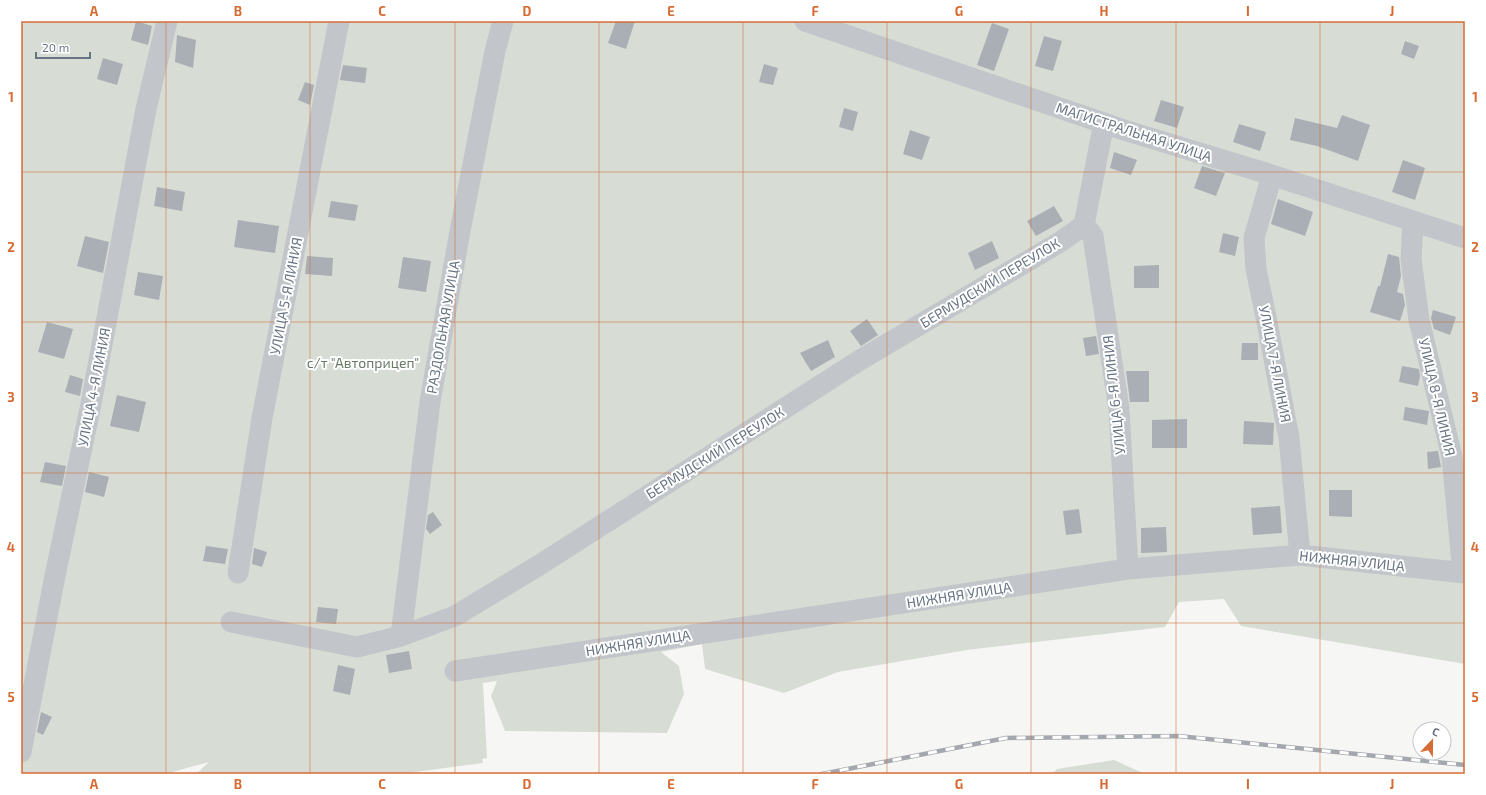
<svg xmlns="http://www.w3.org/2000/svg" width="1486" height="795" font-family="'Exo 2',sans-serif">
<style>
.green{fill:#d7ddd5}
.building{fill:#a9afb5}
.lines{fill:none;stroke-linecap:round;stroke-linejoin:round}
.minor{stroke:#c2c5c9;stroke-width:21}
.rail-casing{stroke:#a4a8ae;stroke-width:4.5}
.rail{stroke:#fff;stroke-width:3;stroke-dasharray:9;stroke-linecap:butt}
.grid{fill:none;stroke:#d66c34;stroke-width:1;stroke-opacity:0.55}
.labels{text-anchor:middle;stroke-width:4;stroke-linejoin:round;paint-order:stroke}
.street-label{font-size:14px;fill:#687483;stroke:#fff}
.park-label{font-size:14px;fill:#687a66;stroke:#fff}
.neatline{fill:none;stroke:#d66c34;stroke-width:1.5}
.grid-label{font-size:13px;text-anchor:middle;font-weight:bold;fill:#d66c34}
</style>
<rect width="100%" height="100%" fill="#f6f7f4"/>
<path class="green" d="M 21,21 L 1465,21 L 1465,664 L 1241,626 L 1224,599 L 1179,602 L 1165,627 L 967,650 L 838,672 L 784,693 L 705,669 L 702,644 L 661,652 L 679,666 L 684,694 L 667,733 L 505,731 L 491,696 L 497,681 L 483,683 L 487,758 L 482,759 L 483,763 L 400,774 L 374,774 L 372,773 L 363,774 L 196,774 L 209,762 L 165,774 L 21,774 Z
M 1114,760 L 1145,774 L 1052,774 L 1057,769 Z"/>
<path class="building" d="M 136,21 L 152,26 L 148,45 L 131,40 Z
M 616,21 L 635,21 L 626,49 L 608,43 Z
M 992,23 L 1009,29 L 994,71 L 977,65 Z
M 177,35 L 196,40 L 193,68 L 175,62 Z
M 1044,36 L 1062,41 L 1053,71 L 1035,66 Z
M 1405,41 L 1419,46 L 1414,59 L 1401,54 Z
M 103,58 L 123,64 L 117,85 L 97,79 Z
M 764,64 L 778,68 L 773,85 L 759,82 Z
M 343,65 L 367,68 L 365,83 L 340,80 Z
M 305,82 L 314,85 L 310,105 L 298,100 Z
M 1161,100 L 1184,107 L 1177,128 L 1154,121 Z
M 844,108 L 858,112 L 853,131 L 839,127 Z
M 1342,115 L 1370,125 L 1358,161 L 1317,146 L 1290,140 L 1295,118 L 1337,128 Z
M 1239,124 L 1266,132 L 1260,151 L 1233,142 Z
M 910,130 L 930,137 L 922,160 L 903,154 Z
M 1114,152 L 1137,160 L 1131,175 L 1110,168 Z
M 1403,160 L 1425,168 L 1415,200 L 1392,192 Z
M 1202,166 L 1225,173 L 1216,196 L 1194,188 Z
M 157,187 L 185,192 L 182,211 L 154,206 Z
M 1278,199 L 1313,212 L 1305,236 L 1271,224 Z
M 331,201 L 358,205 L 355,221 L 328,217 Z
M 1054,206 L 1063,221 L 1036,236 L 1027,221 Z
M 238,220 L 279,226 L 275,253 L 234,247 Z
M 1223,233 L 1239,237 L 1235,256 L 1219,252 Z
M 85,236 L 109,242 L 103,273 L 77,266 Z
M 992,241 L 999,258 L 975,270 L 968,253 Z
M 1388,254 L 1399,257 L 1401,276 L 1397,292 L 1403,294 L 1405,305 L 1400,321 L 1370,312 L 1378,286 L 1380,286 Z
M 307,256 L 333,258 L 332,276 L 305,274 Z
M 403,257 L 431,261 L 426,292 L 398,288 Z
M 1159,265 L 1159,288 L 1134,288 L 1134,266 Z
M 138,272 L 163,276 L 159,300 L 134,295 Z
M 1433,310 L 1456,317 L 1450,335 L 1434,329 L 1431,318 Z
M 867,319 L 878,335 L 861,346 L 850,331 Z
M 47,322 L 73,329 L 64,359 L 38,352 Z
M 1096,336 L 1099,354 L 1086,356 L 1083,338 Z
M 828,340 L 835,357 L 811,371 L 800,353 Z
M 1242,343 L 1258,343 L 1258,360 L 1241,360 Z
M 1402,366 L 1419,369 L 1420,376 L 1418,386 L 1399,382 Z
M 1126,371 L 1149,371 L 1149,402 L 1130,402 Z
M 70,375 L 83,379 L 80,396 L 65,392 Z
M 117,395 L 146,402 L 139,432 L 110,426 Z
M 1405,407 L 1429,411 L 1427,425 L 1403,420 Z
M 1187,419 L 1187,448 L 1152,448 L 1152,420 Z
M 1244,421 L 1274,423 L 1273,445 L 1243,444 Z
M 1438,451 L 1441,467 L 1428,469 L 1427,452 Z
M 45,462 L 66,466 L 62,486 L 40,482 Z
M 89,472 L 109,477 L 104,497 L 85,492 Z
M 1329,490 L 1352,490 L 1352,517 L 1329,516 Z
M 1280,506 L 1282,533 L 1253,535 L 1251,508 Z
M 1079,509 L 1082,533 L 1066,535 L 1063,511 Z
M 433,512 L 442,525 L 430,534 L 426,529 L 428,515 Z
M 1166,527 L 1167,552 L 1141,553 L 1141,528 Z
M 206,546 L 228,549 L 225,564 L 203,561 Z
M 254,548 L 267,552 L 262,567 L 252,564 Z
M 318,607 L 338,609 L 336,624 L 316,622 Z
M 409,651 L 412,669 L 389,673 L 386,655 Z
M 338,665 L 355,669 L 350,695 L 333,691 Z
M 41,712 L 52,717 L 43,735 L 37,732 Z"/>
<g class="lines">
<path class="minor" d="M 805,21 L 1124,130 L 1272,175 L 1465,238
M 1272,175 L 1254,238 L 1256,269 L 1267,322 L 1289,438 L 1300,555
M 1413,221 L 1411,259 L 1419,320 L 1452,457 L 1463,573
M 1084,225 L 1093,236 L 1119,409 L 1128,569
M 238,573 L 262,418 L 339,21
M 231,622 L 357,647 L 401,636 L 455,616 L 541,564 L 860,360 L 1060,242 L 1084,225 L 1104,123
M 401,636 L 430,402 L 460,231 L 495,51 L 503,21
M 455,671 L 1128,569 L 1300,555 L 1465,573
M 21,752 L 55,576 L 90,409 L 146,109 L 167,21"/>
<g class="rail-casing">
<path id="rail" d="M 822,774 L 1006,738 L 1178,736 L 1465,765"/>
</g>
<use href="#rail" class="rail"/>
</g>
<path class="grid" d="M 166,21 L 166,774M 310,21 L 310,774M 455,21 L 455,774M 599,21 L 599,774M 743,21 L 743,774M 887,21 L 887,774M 1031,21 L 1031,774M 1176,21 L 1176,774M 1320,21 L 1320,774M 21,172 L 1465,172M 21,322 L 1465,322M 21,473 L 1465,473M 21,623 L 1465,623"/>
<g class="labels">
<g class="street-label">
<text transform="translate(1134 132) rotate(18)" y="5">МАГИСТРАЛЬНАЯ УЛИЦА</text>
<text transform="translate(990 283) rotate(-31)" y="5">БЕРМУДСКИЙ ПЕРЕУЛОК</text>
<text transform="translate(286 296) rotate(-79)" y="5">УЛИЦА 5-Я ЛИНИЯ</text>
<text transform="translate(443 327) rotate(-80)" y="5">РАЗДОЛЬНАЯ УЛИЦА</text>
<text transform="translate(1275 364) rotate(79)" y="5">УЛИЦА 7-Я ЛИНИЯ</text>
<text transform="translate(94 387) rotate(-79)" y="5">УЛИЦА 4-Я ЛИНИЯ</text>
<text transform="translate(1114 395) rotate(-96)" y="5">УЛИЦА 6-Я ЛИНИЯ</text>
<text transform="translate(1437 397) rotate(77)" y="5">УЛИЦА 8-Я ЛИНИЯ</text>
<text transform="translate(715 453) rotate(-32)" y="5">БЕРМУДСКИЙ ПЕРЕУЛОК</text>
<text transform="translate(1352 561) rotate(6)" y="5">НИЖНЯЯ УЛИЦА</text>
<text transform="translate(959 595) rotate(-9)" y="5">НИЖНЯЯ УЛИЦА</text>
<text transform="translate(638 643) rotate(-9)" y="5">НИЖНЯЯ УЛИЦА</text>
</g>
<g class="park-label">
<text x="363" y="368">с/т "Автоприцеп"</text>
</g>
</g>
<rect width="1486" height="795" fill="none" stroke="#ffffff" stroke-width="44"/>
<g transform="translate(1432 741) rotate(22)"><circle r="19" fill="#ffffff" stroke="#c3c7cd"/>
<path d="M0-3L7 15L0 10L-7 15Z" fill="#d66c34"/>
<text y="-6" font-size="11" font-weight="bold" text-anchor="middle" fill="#687483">С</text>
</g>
<path d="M36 52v6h54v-6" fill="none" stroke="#687483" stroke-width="2"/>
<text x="42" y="52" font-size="12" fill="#687483" stroke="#ffffff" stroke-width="3" paint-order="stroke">20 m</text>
<rect x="22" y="22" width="1442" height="751" class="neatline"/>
<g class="grid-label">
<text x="94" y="16">A</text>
<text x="238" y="16">B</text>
<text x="382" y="16">C</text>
<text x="527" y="16">D</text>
<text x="671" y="16">E</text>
<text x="815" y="16">F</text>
<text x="959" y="16">G</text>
<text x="1104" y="16">H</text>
<text x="1248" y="16">I</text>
<text x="1392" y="16">J</text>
<text x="11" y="102">1</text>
<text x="1475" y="102">1</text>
<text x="11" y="252">2</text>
<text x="1475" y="252">2</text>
<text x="11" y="402">3</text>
<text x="1475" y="402">3</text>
<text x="11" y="552">4</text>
<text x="1475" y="552">4</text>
<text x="11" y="702">5</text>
<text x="1475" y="702">5</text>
<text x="94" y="789">A</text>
<text x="238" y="789">B</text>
<text x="382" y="789">C</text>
<text x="527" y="789">D</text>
<text x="671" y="789">E</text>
<text x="815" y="789">F</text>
<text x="959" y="789">G</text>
<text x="1104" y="789">H</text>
<text x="1248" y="789">I</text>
<text x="1392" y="789">J</text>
</g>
</svg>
